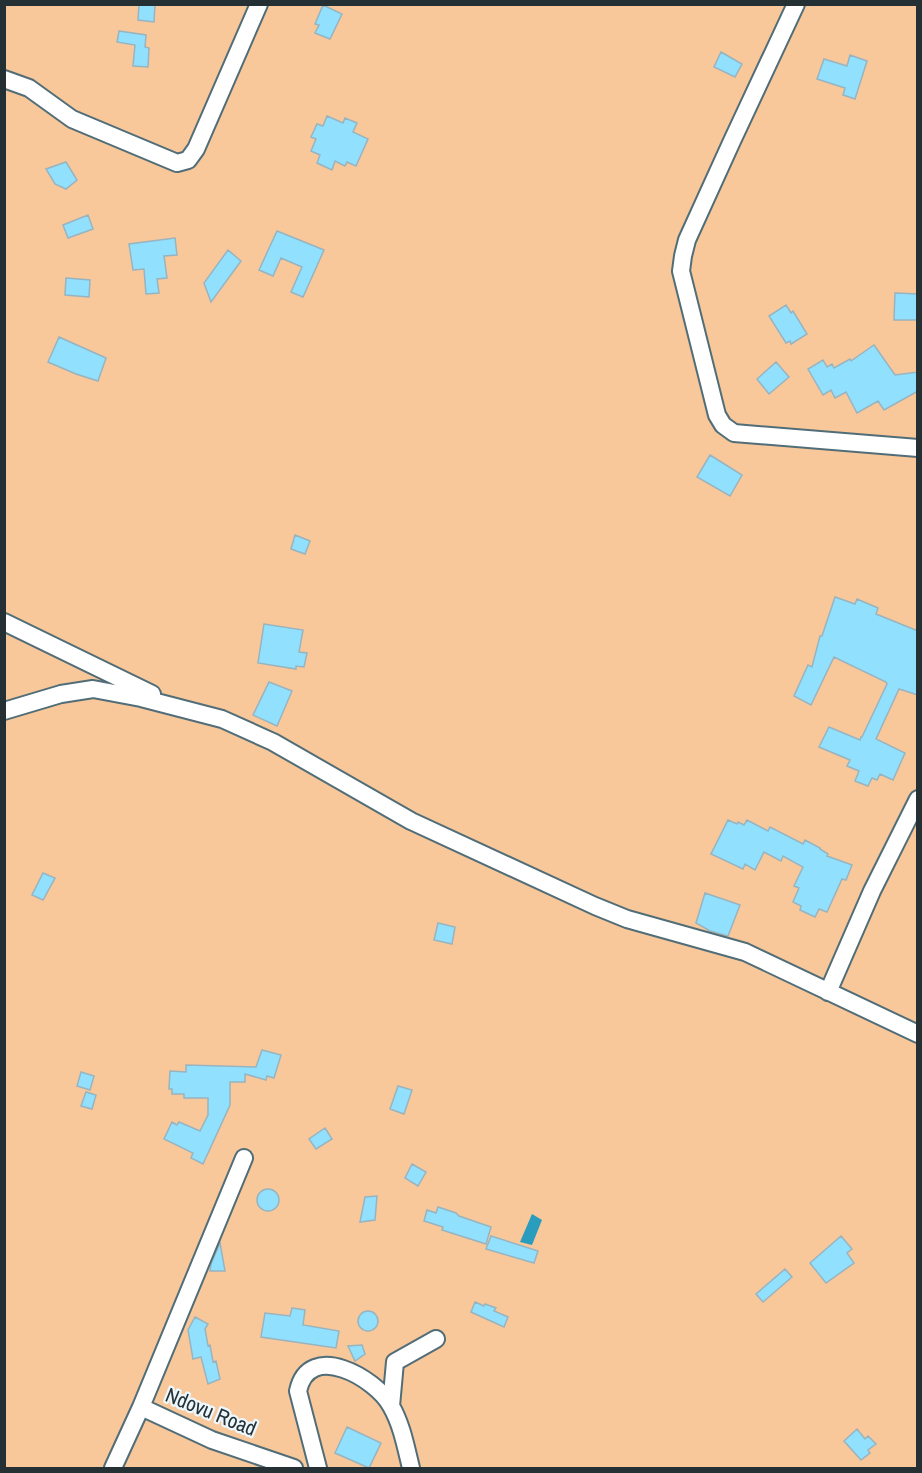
<svg xmlns="http://www.w3.org/2000/svg" width="922" height="1473" font-family="'Archivo Narrow',sans-serif">
<style>
.green{fill:#f8c79a}
.water{fill:#2a9dbf}
.building{fill:#91e1fe;stroke:#97b4c0;stroke-width:1.5}
.lines{fill:none;stroke-linecap:round;stroke-linejoin:round}
.minor-casing{stroke:#516d77;stroke-width:20}
.minor{stroke:#fff;stroke-width:16}
.labels{text-anchor:middle;stroke-width:4.5;stroke-linejoin:round;paint-order:stroke}
.street-label{font-size:21px;fill:#243034;stroke:#ecf8fd}
</style>
<rect width="100%" height="100%" fill="#cfeefa"/>
<path class="green" d="M 5,5 L 917,5 L 917,1468 L 5,1468 Z"/>
<path class="water" d="M 532,1214 L 542,1220 L 532,1245 L 520,1242 Z"/>
<path class="building" d="M 139,4 L 155,4 L 154,22 L 138,20 Z
M 323,5 L 342,14 L 330,39 L 315,33 L 319,25 L 315,24 Z
M 119,31 L 146,35 L 145,47 L 149,48 L 148,67 L 133,66 L 135,45 L 117,42 Z
M 721,52 L 742,64 L 735,77 L 714,67 Z
M 850,55 L 867,61 L 855,99 L 843,95 L 845,88 L 817,79 L 824,59 L 847,66 Z
M 327,116 L 343,123 L 345,118 L 357,123 L 353,132 L 368,139 L 356,166 L 347,162 L 345,166 L 335,161 L 332,170 L 317,163 L 320,155 L 311,151 L 316,139 L 311,137 L 317,124 L 323,126 Z
M 66,162 L 77,180 L 66,189 L 55,184 L 46,169 Z
M 88,215 L 93,229 L 68,238 L 63,225 Z
M 277,231 L 324,250 L 303,297 L 291,292 L 302,267 L 281,258 L 273,276 L 259,270 Z
M 175,238 L 177,255 L 164,256 L 167,278 L 157,279 L 159,293 L 146,294 L 144,269 L 133,270 L 129,244 Z
M 228,250 L 241,261 L 211,302 L 204,283 Z
M 66,278 L 90,280 L 89,297 L 65,295 Z
M 895,293 L 918,294 L 917,320 L 894,320 Z
M 786,305 L 791,313 L 793,311 L 807,334 L 791,344 L 790,341 L 786,343 L 769,316 Z
M 59,337 L 106,358 L 98,381 L 76,374 L 48,362 Z
M 874,345 L 895,375 L 918,372 L 918,391 L 884,410 L 878,401 L 857,413 L 846,392 L 835,398 L 831,390 L 823,395 L 808,369 L 823,360 L 827,367 L 832,364 L 834,368 L 850,359 L 851,361 Z
M 776,362 L 789,377 L 769,394 L 757,379 Z
M 710,455 L 742,475 L 730,496 L 697,477 Z
M 295,535 L 310,541 L 305,554 L 291,549 Z
M 835,597 L 855,604 L 857,599 L 878,608 L 876,614 L 918,631 L 918,695 L 899,689 L 876,739 L 905,753 L 893,780 L 880,774 L 877,780 L 872,778 L 868,786 L 855,781 L 859,771 L 847,766 L 850,760 L 819,747 L 829,727 L 860,740 L 861,737 L 862,737 L 887,684 L 886,682 L 834,657 L 811,705 L 794,696 L 808,665 L 812,667 L 820,636 L 822,636 Z
M 264,624 L 303,630 L 299,652 L 307,653 L 304,667 L 296,666 L 296,669 L 258,663 Z
M 269,682 L 292,691 L 277,726 L 253,715 Z
M 728,820 L 737,824 L 738,822 L 744,825 L 747,820 L 768,831 L 770,827 L 803,844 L 805,840 L 820,848 L 820,849 L 828,854 L 827,856 L 852,865 L 846,880 L 842,879 L 827,912 L 819,909 L 815,917 L 800,910 L 801,906 L 793,902 L 799,888 L 794,886 L 803,867 L 783,856 L 781,861 L 764,852 L 755,870 L 745,864 L 743,869 L 711,854 Z
M 43,873 L 55,878 L 43,900 L 32,895 Z
M 705,893 L 740,905 L 728,936 L 710,931 L 696,923 Z
M 438,923 L 455,927 L 452,944 L 434,940 Z
M 262,1050 L 281,1055 L 274,1078 L 267,1076 L 266,1080 L 245,1074 L 245,1082 L 230,1082 L 230,1105 L 203,1164 L 191,1158 L 193,1153 L 164,1139 L 172,1122 L 177,1125 L 179,1122 L 200,1131 L 208,1115 L 208,1098 L 184,1098 L 184,1094 L 172,1094 L 172,1089 L 169,1089 L 170,1071 L 186,1072 L 186,1065 L 256,1067 Z
M 81,1072 L 94,1076 L 90,1090 L 77,1086 Z
M 398,1086 L 412,1090 L 404,1114 L 390,1109 Z
M 86,1092 L 96,1095 L 92,1109 L 81,1106 Z
M 325,1128 L 332,1139 L 316,1149 L 309,1139 Z
M 412,1164 L 426,1172 L 418,1186 L 405,1178 Z
M257 1200a11 11 0 1 1 22 0a11 11 0 1 1-22 0Z
M 377,1196 L 375,1220 L 360,1222 L 365,1197 Z
M 438,1207 L 456,1213 L 459,1216 L 491,1227 L 486,1244 L 442,1230 L 443,1227 L 424,1221 L 427,1210 L 436,1213 Z
M 491,1236 L 538,1251 L 534,1263 L 486,1249 Z
M 841,1236 L 852,1249 L 847,1253 L 854,1263 L 826,1283 L 810,1263 Z
M 220,1243 L 225,1271 L 210,1271 L 211,1264 Z
M 785,1269 L 792,1277 L 763,1302 L 756,1294 Z
M 475,1302 L 484,1306 L 485,1304 L 496,1308 L 494,1311 L 508,1317 L 504,1327 L 471,1312 Z
M 292,1308 L 305,1310 L 303,1325 L 339,1331 L 336,1348 L 261,1337 L 265,1313 L 290,1316 Z
M358 1321a10 10 0 1 1 20 0a10 10 0 1 1-20 0Z
M 195,1317 L 208,1324 L 205,1329 L 208,1346 L 210,1345 L 213,1362 L 216,1361 L 220,1379 L 208,1384 L 201,1357 L 193,1359 L 188,1330 Z
M 362,1345 L 365,1354 L 355,1361 L 348,1346 Z
M 347,1427 L 381,1443 L 369,1468 L 335,1453 Z
M 857,1429 L 865,1439 L 868,1436 L 876,1444 L 868,1450 L 870,1453 L 861,1460 L 844,1441 Z"/>
<g class="lines">
<g class="minor-casing">
<path id="minor" d="M 796,4 L 732,141 L 687,240 L 683,256 L 681,271 L 717,415 L 723,425 L 734,433 L 918,448
M 4,79 L 29,88 L 72,119 L 177,163 L 188,160 L 196,149 L 259,4
M 4,622 L 152,694
M 4,711 L 61,694 L 93,689 L 141,698 L 222,719 L 273,742 L 411,821 L 595,906 L 627,919 L 745,952 L 918,1034
M 828,992 L 872,891 L 918,799
M 391,1406 L 395,1362 L 436,1339
M 141,1407 L 244,1158
M 113,1468 L 141,1407 L 212,1440 L 294,1468
M 318,1468 L 298,1391 C 309,1340 376,1378 391,1406 C 402,1425 406,1448 411,1468"/>
</g>
<use href="#minor" class="minor"/>
</g>
<g class="labels">
<g class="street-label">
<text transform="translate(211 1412) rotate(22)" y="7">Ndovu Road</text>
</g>
</g>
<rect width="922" height="1473" fill="none" stroke="#243034" stroke-width="12"/>
</svg>
